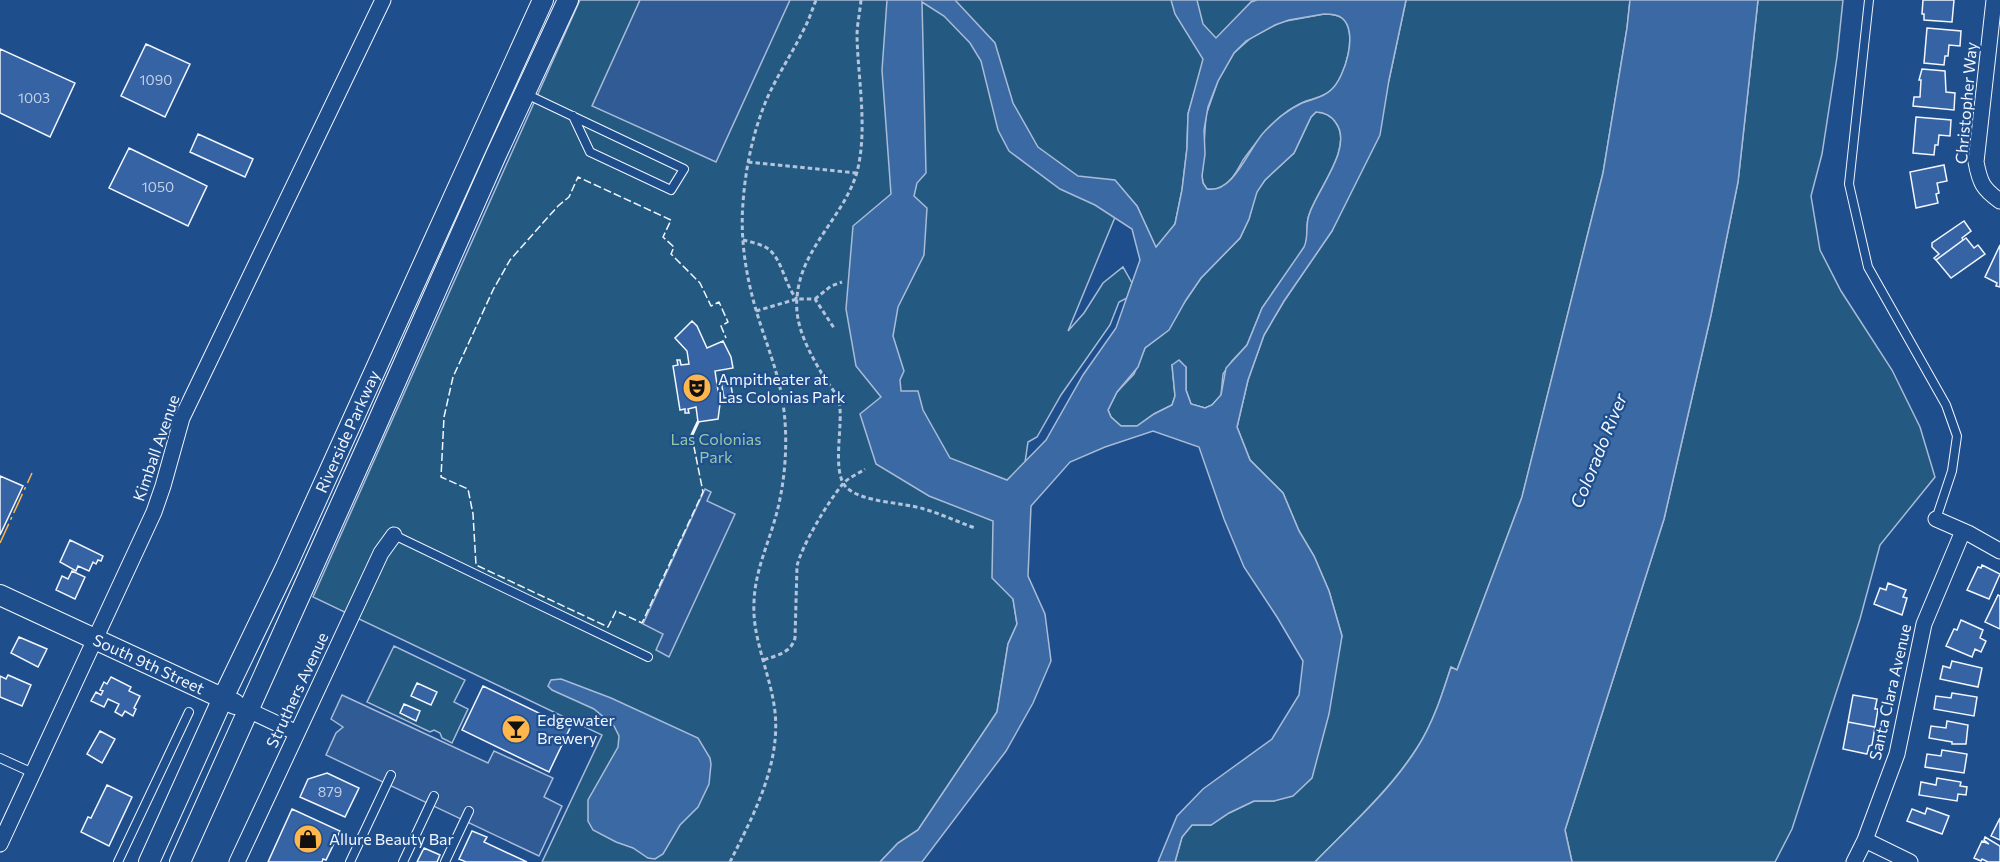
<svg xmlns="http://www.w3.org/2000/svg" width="2000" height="862" font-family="Commissioner,sans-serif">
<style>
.green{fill:#245a82;stroke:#a8bbd7;stroke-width:1.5}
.parking{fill:#305b95;stroke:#a8bbd7;stroke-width:1.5}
.water{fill:#3b69a3;stroke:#a8bbd7;stroke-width:1.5;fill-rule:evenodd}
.building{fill:#3563a3;stroke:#f2f6ff;stroke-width:1.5}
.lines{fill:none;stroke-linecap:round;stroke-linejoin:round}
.lane-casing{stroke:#f2f6ff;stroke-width:10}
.street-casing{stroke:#f2f6ff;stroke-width:17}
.secondary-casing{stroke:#f2f6ff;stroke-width:22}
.path{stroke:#b3c4dc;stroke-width:3;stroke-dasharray:4.5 3;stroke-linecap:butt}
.lane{stroke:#1f4e8c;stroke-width:8}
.street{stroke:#1f4e8c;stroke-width:15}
.secondary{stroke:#1f4e8c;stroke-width:20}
.fence{stroke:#f2f6ff;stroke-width:1.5;stroke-dasharray:8 3;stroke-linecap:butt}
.wall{stroke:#f2f6ff;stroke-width:3}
.power{stroke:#ffb74d;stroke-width:1.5;stroke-dasharray:21 4.5 3 4.5;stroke-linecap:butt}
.labels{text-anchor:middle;stroke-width:4.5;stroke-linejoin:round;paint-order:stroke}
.number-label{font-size:14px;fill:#c3d1e8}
.street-label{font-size:16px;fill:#f2f6ff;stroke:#1f4e8c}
.poi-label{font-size:16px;fill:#f2f6ff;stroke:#1f4e8c;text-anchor:start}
.park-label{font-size:16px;fill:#97c8a6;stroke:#1f4e8c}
.water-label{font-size:18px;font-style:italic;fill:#f2f6ff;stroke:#1f4e8c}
</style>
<rect width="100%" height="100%" fill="#1f4e8c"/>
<path class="green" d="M 580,0 L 1257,0 L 1251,2 L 1194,93 L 1188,114 L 1187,148 L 1182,190 L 1175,224 L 1156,248 L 1137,206 L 1125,193 L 1068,331 L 1084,313 L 1103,283 L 1123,267 L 1132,283 L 1127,298 L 1119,302 L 1110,325 L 1061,395 L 1037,437 L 1028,442 L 1012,551 L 1013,599 L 1017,624 L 1008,644 L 997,712 L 918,830 L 898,843 L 880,862 L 542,862 L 602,735 L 313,597 Z
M 1406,0 L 1630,0 L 1627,28 L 1603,173 L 1522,497 L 1457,670 L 1451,667 C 1442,695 1433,724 1417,748 C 1389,791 1350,826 1315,862 L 1175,862 L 1182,837 L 1192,825 L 1211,825 L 1229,813 L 1254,801 L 1274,801 L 1342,636 L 1329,591 L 1314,556 L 1299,531 L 1283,493 L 1250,460 L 1237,427 L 1248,380 L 1264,335 L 1284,301 L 1332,231 L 1389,80 Z
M 1758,0 L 1843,0 L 1837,57 L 1822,154 L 1811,196 L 1820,250 L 1841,291 L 1892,370 L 1920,427 L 1935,477 L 1880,545 L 1860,619 L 1792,829 L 1775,862 L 1572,862 L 1565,830 L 1664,519 L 1711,315 L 1738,182 Z
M 1324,14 C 1330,14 1337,14 1342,18 C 1359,31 1345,78 1331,90 C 1324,97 1315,98 1306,101 C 1291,107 1280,116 1269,127 C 1259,138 1251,149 1243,160 C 1238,169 1233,180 1224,186 C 1219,190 1213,190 1207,189 L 1203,183 L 1202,176 L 1206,115 L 1218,81 L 1234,53 L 1252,37 L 1281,22 Z
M 1316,112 C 1324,112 1332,116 1336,123 C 1354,147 1316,191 1309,215 C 1305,225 1309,237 1305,247 L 1262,308 L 1247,345 L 1232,361 L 1223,374 L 1221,395 L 1212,405 L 1205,408 L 1191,404 L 1186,390 L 1186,367 L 1172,365 L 1175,396 L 1172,405 L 1154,414 L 1137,426 L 1121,426 L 1111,417 L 1108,410 L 1117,392 L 1134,374 L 1145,348 L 1162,335 L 1201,278 L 1240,238 L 1249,219 L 1256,192 L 1265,180 L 1294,153 L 1311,117 Z
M 394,646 L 465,680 L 454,702 L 468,709 L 452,743 L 442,738 L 440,733 L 434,730 L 430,732 L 367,702 Z"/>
<path class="parking" d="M 640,0 L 790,0 L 716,162 L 592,106 Z
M 705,489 L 711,492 L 707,501 L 735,514 L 669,657 L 656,650 L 663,634 L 643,624 Z
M 342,695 L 488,763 L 494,751 L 553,778 L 544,797 L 562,806 L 539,856 L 326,755 L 336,733 L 343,727 L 331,719 Z"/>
<path class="water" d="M 887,0 L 955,0 L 995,43 L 1013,103 L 1038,147 L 1078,176 L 1115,180 L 1137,206 L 1156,247 L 1175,224 L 1182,190 L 1187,148 L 1188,114 L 1203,59 L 1175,14 L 1171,0 L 1197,0 L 1203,24 L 1216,38 L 1251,2 L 1257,0 L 1406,0 L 1389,80 L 1380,135 L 1332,231 L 1284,301 L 1264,335 L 1248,380 L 1237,427 L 1250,460 L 1283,493 L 1299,531 L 1314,556 L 1329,591 L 1342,636 L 1329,714 L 1312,778 L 1293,796 L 1274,801 L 1254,801 L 1229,813 L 1211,825 L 1192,825 L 1182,837 L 1175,862 L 1158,862 L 1177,816 L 1203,789 L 1272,739 L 1299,695 L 1303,661 L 1277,617 L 1244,567 L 1224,519 L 1199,447 L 1153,431 L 1105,447 L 1070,462 L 1031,506 L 1028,576 L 1045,614 L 1051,661 L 1033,703 L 1006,751 L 922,862 L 880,862 L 898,843 L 918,830 L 997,712 L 1008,644 L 1017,624 L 1013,599 L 992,578 L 993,521 L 929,496 L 876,464 L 860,414 L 881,397 L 856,366 L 846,309 L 853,226 L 891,194 L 882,70 ZM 922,2 L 944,16 L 970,43 L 981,61 L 998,130 L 1009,151 L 1060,189 L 1095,205 L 1132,229 L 1140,260 L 1116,328 L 1083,375 L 1046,440 L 1007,480 L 950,458 L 923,410 L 918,391 L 901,391 L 900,380 L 904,371 L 893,336 L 898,307 L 924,255 L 927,208 L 914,196 L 917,183 L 926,173 ZM 1324,14 C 1330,14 1337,14 1342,18 C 1359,31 1345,78 1331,90 C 1323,98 1312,99 1302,103 C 1287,110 1277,119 1265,131 C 1249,147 1234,194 1207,189 L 1203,183 L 1202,176 L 1205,154 L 1204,130 L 1208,107 L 1218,81 L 1234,53 L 1246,41 L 1275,25 L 1289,20 ZM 1316,112 C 1324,112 1332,116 1336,123 C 1354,148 1316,191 1309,215 C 1305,226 1309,237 1304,247 L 1262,308 L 1247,345 L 1226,368 L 1221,395 L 1212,405 L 1205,408 L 1191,404 L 1186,390 L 1186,367 L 1179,360 L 1172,365 L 1175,396 L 1172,405 L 1154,414 L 1137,426 L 1121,426 L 1111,417 L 1108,410 L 1117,392 L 1138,367 L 1145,348 L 1169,330 L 1186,300 L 1201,278 L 1240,238 L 1249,219 L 1257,192 L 1265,180 L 1294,153 L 1311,117 Z
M 1630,0 L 1758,0 L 1738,182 L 1711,315 L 1664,519 L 1565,830 L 1572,862 L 1315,862 C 1350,826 1390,791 1417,748 C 1433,723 1442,695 1451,667 L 1457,670 L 1522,497 L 1603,173 L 1627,28 Z
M 561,679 L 611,698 L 698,738 L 710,758 L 711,764 L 709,784 L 698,807 L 680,825 L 663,854 L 655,859 L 648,858 L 633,848 L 616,842 L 593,830 L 588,821 L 588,800 L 618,747 L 619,736 L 614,726 L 594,709 L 552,690 L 548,686 L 551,680 Z"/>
<path class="building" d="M 1923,0 L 1954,0 L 1952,22 L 1924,20 L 1924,14 L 1922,14 Z
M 1927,28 L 1961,31 L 1960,46 L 1949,45 L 1948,56 L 1945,56 L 1944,65 L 1924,63 Z
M 146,44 L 190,64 L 165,117 L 121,96 Z
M 0,49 L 75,83 L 50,137 L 0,113 Z
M 1922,69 L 1945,71 L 1946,92 L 1955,93 L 1954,110 L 1913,106 L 1914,97 L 1920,97 L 1921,80 L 1919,80 Z
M 1916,117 L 1951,120 L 1950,136 L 1939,135 L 1938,145 L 1935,145 L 1934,155 L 1913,153 Z
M 198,134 L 253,159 L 245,177 L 190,152 Z
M 129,148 L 207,186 L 188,226 L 109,188 Z
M 1944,165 L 1947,181 L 1937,183 L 1939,193 L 1936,194 L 1938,203 L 1916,208 L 1910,172 Z
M 1964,221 L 1971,231 L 1962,238 L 1963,240 L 1936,260 L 1934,258 L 1939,254 L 1932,247 L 1932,243 Z
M 1966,238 L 1974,248 L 1978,245 L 1985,254 L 1951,278 L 1936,260 Z
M 2000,245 L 2000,287 L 1996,286 L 1997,283 L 1985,277 Z
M 692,321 L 697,326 L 707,348 L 723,341 L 731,357 L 733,368 L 715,371 L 720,404 L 718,419 L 698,422 L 696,407 L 688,409 L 689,413 L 685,413 L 685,409 L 680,410 L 673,366 L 678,365 L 677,360 L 680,360 L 681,365 L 689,364 L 687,351 L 675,338 Z
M 730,380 L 733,397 L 724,398 L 721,381 Z
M 0,476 L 23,486 L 0,535 Z
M 70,540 L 103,556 L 101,561 L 98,560 L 96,564 L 93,562 L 89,571 L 78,566 L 76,571 L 60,562 Z
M 1982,565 L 2000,574 L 1989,599 L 1967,590 L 1978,567 L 1981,568 Z
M 72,571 L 85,577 L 75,599 L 56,590 L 62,576 L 68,579 Z
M 1888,583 L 1906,590 L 1903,597 L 1907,598 L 1902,615 L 1874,604 L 1880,588 L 1886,590 Z
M 1998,595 L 2000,596 L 2000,629 L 1985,622 Z
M 1961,620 L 1983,630 L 1980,638 L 1986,641 L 1981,652 L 1975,649 L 1972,657 L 1946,646 L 1954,629 L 1957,630 Z
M 19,637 L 47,649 L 38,667 L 11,653 Z
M 1952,661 L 1982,668 L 1978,687 L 1940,679 L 1943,666 L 1950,668 Z
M 8,675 L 31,685 L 22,706 L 0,697 L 0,676 L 6,679 Z
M 111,677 L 131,687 L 129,691 L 140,696 L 134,708 L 136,709 L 133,716 L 125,711 L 122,716 L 115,712 L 119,704 L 108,699 L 104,707 L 91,701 L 96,692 L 101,695 L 103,691 L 100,690 L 104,682 L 107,684 Z
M 417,683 L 437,692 L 431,705 L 411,696 Z
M 483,686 L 570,728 L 549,772 L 462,730 Z
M 1952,693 L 1977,697 L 1974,716 L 1934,709 L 1936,696 L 1951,698 Z
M 1853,695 L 1877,699 L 1875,709 L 1878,709 L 1875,727 L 1848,722 Z
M 404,704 L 420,711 L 416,721 L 400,713 Z
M 1947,721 L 1968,725 L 1966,744 L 1952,744 L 1952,742 L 1929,738 L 1931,726 L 1946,728 Z
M 1848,722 L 1875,727 L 1872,745 L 1869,746 L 1867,754 L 1843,749 Z
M 100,731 L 115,739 L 102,763 L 87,754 Z
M 1942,750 L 1967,754 L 1964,773 L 1925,767 L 1927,754 L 1941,756 Z
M 327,773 L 359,788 L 345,817 L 300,797 L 308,779 Z
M 1937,778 L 1961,782 L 1960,786 L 1967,787 L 1966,795 L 1958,794 L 1957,801 L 1919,795 L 1921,782 L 1936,785 Z
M 107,785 L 132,797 L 109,846 L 81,832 L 88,817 L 91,818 Z
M 1927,808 L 1949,816 L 1942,834 L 1907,821 L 1912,809 L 1925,814 Z
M 292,809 L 340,831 L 326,860 L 323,859 L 322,862 L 268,862 Z
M 2000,818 L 2000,840 L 1991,836 Z
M 472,831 L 487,837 L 484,842 L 527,862 L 466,862 L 459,859 Z
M 1985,837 L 2000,846 L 2000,862 L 1988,862 L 1982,859 L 1981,861 L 1974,858 L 1982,841 L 1989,844 L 1984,840 Z
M 424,848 L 440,855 L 437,862 L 417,862 Z"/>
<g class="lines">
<g class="lane-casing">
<path id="lane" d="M 1869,0 L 1849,184 L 1868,267 L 1946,405 L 1957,436 L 1952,471 L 1936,519
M 526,94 L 684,169 L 671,190 L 590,152 L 573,116
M 394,535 L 648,657
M 0,758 L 33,773
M 118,862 L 189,712
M 350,862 L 391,775
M 403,862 L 434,796
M 445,862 L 469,811"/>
</g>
<g class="street-casing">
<path id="street" d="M 1994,0 L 1976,162 C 1980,183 1983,189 2000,201
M 1936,519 L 1968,533 L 2000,551
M 248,710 L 297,733
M 1865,840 L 1910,862
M 0,844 L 154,512 L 163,486 L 182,418 L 383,0
M 237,862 L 381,553 L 394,535
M 1854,862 L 1865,840 L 1897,754 L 1924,624 L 1963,531"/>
</g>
<g class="secondary-casing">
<g id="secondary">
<path id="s1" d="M 0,595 L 235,704"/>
<path id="s2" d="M 149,862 L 223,698 L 286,567 L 543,0"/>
<path d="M 180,862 L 372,435 L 496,155 L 568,0"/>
</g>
</g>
<path class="path" d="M 861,0 C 860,12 857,24 857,36 C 858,80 868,129 857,172 C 844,217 800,249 797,298 C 794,327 811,355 825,379 C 830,386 837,394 839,402 C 844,423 831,471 846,487 C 862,503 903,502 924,509 C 941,514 958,522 975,528
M 748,162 L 856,173
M 743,240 C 751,242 760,244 767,248 C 783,259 784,285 797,299
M 815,299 L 831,286 L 842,282
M 756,311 L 797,299 L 815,299 L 834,328
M 764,660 C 777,655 791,653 795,638 L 797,566 C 802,545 828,502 842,485 C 847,478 858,474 865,469
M 730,862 C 755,812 785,757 773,699 C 767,667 752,635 754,602 C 755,572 767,547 775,519 C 785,485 788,445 784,411 C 780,375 766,344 756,310 C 746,276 740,239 743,203 C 745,173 751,142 761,114 C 771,84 790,58 804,29 C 809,20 812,10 816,0"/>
<use href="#lane" class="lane"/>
<use href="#street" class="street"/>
<use href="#secondary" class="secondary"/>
<path class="fence" d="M 691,437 L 695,440 L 694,447 L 703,492 L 642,623 L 616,611 L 608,627 L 476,565 L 473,514 L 468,489 L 441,477 L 444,417 L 453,377 L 493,290 L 510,260 L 558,206 L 569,197 L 578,177 L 671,220 L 663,237 L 674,247 L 671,254 L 700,283 L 711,306 L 719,302 L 728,322 L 721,326 L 726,338"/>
<path class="wall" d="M 691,437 L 698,422"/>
<path class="power" d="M 0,543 L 32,473"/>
</g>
<defs>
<g id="theatre-disc" transform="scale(1.5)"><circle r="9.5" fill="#ffb74d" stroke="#1f4e8c"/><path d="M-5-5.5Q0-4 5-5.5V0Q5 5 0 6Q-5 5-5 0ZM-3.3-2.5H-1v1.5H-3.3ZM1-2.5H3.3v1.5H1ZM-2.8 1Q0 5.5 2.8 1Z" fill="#111"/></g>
<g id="bar-disc" transform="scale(1.5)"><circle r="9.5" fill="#ffb74d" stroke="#1f4e8c"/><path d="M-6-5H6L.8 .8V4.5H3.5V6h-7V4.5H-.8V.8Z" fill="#111"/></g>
<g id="shop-disc" transform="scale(1.5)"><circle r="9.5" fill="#ffb74d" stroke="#1f4e8c"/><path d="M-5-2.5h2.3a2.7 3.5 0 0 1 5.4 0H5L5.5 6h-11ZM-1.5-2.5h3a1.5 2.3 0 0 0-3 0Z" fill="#111"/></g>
</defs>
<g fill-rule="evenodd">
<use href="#theatre-disc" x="697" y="388"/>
<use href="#bar-disc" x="516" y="729"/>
<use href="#shop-disc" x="308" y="839"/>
</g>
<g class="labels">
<g class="number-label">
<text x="156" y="85">1090</text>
<text x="34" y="103">1003</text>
<text x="158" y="192">1050</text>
<text x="330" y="797">879</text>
</g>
<g class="street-label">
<text transform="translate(1966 103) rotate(-85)" y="6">Christopher Way</text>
<text dy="6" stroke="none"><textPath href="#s2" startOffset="474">Riverside Parkway</textPath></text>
<text transform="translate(156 448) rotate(-71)" y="6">Kimball Avenue</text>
<text dy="6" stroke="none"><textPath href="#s1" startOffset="164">South 9th Street</textPath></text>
<text transform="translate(297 690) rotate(-65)" y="6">Struthers Avenue</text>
<text transform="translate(1890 692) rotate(-77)" y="6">Santa Clara Avenue</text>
</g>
<g class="poi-label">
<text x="718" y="385">Ampitheater at<tspan x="718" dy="18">Las Colonias Park</tspan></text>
<text x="537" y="726">Edgewater<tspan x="537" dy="18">Brewery</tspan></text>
<text x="329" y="845">Allure Beauty Bar</text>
</g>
<g class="park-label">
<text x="716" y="445">Las Colonias<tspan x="716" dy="18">Park</tspan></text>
</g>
<g class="water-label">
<text transform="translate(1599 451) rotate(-68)" y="6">Colorado River</text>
</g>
</g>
</svg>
